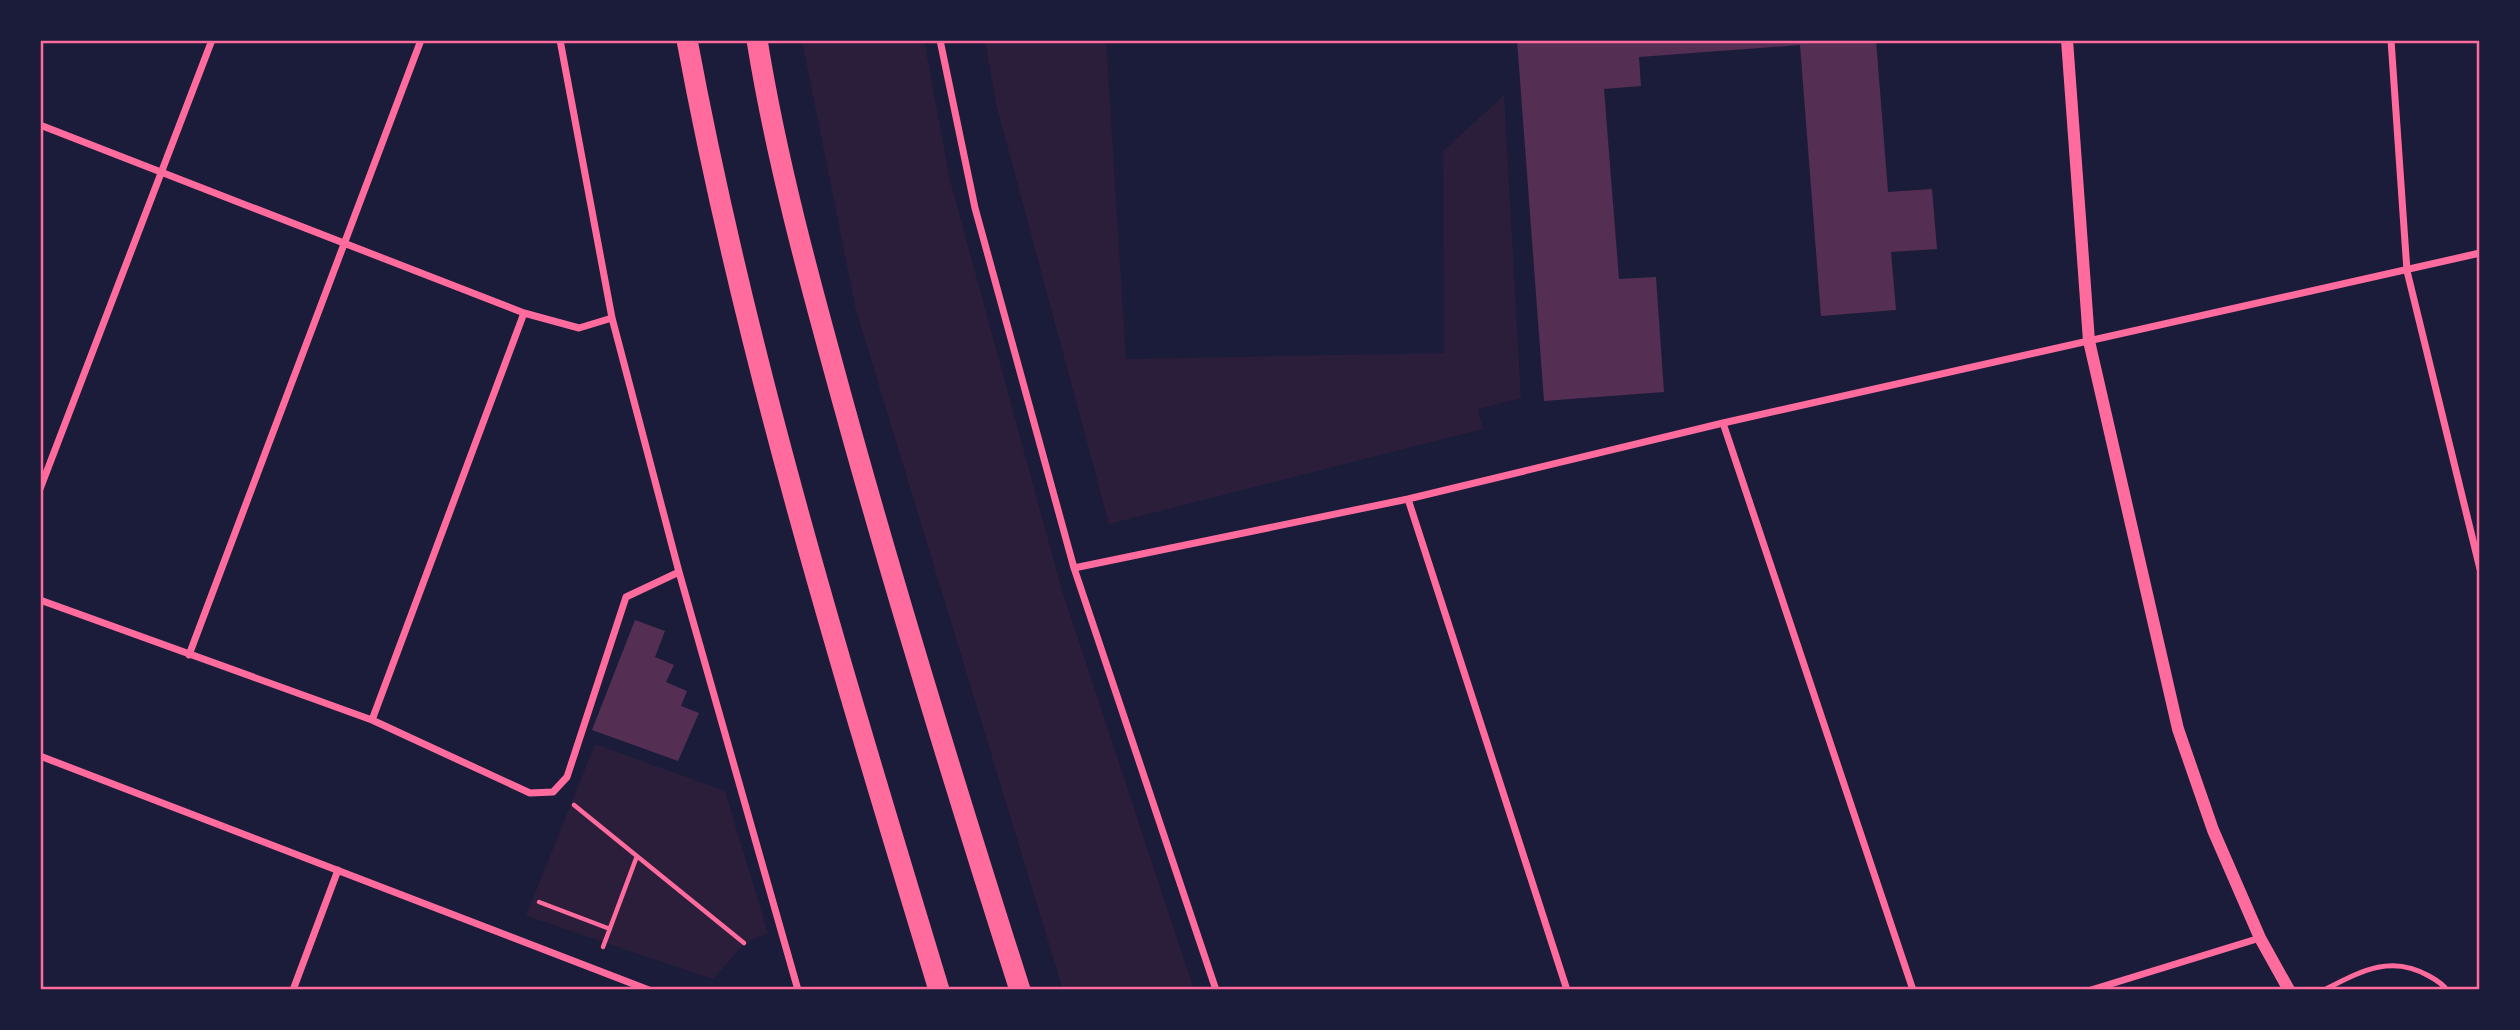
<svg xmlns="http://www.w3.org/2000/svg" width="2520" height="1030" font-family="Poppins,sans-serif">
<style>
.green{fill:#2a1e3b}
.building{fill:#542f53}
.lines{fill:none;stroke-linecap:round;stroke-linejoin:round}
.path{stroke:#ff6b9d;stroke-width:4.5}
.service{stroke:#ff6b9d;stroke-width:5}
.minor{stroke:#ff6b9d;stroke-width:7}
.tertiary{stroke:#ff6b9d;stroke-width:12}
.motorway{stroke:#ff6b9d;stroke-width:21}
.neatline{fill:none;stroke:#ff6b9d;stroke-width:2.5}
</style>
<rect width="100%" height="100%" fill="#1b1b3a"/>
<path class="green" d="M 802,40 L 924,40 L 950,180 L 1061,587 L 1194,990 L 1063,990 L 856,310 Z
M 985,40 L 1106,40 L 1126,359 L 1444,353 L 1443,151 L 1504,95 L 1521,398 L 1478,409 L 1483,429 L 1109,524 L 996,104 Z
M 595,744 L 725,791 L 768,933 L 745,943 L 713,979 L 526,916 Z"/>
<path class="building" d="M 1517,40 L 1876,40 L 1888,192 L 1932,189 L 1937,249 L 1891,252 L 1896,310 L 1821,316 L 1800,45 L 1639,57 L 1641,86 L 1604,89 L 1619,279 L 1656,277 L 1664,392 L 1544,401 Z
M 635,620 L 665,631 L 655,657 L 674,665 L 666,682 L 687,691 L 681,706 L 699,713 L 678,761 L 592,730 Z"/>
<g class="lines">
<path class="path" d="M 574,805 L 744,943
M 539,902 L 610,929
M 603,947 L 637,856"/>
<path class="service" d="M 2324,990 C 2361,971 2391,954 2429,976 C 2436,980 2442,983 2447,990"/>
<path class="minor" d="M 560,40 L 612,318 L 679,572 L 798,990
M 940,40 L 975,208 L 1074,568 L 1216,990
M 2391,40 L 2407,271 L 2480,569
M 40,125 L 524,313 L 579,328 L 612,318
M 1723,423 L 1913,990
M 40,489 L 212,40
M 1408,499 L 1567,990
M 1074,568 L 1408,499 L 1723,423 L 2480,253
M 40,600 L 372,720 L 530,793 L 553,792 L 567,777 L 626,597 L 679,572
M 189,655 L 421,40
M 372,720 L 524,313
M 40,756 L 649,990
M 293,990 L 338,870
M 2091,990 L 2260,938"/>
<path class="tertiary" d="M 2067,40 L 2089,341 L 2178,729 L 2213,830 L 2260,938 L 2289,990"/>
<path class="motorway" d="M 687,40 C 747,363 844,676 939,990
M 757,40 C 777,164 811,286 844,406 C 898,602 958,796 1020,990"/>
</g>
<rect width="2520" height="1030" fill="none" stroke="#1b1b3a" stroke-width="84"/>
<rect x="42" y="42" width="2436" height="946" class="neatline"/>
</svg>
